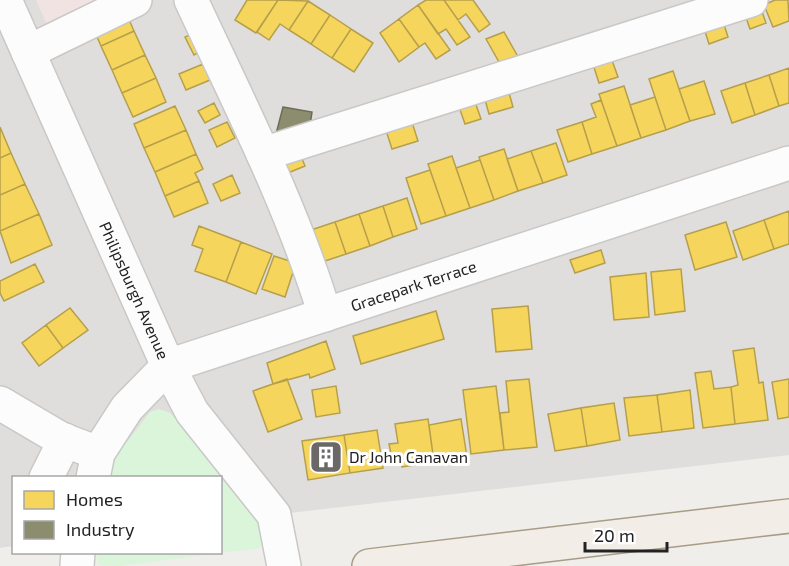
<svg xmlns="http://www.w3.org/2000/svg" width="789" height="566" font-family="'Exo 2',sans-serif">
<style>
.residential{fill:#dfdedc}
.commercial{fill:#f1e3e1}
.park{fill:#daf5da}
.homes{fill:#f6d55c;stroke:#b69f4b;stroke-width:1.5}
.industry{fill:#8c8c6e;stroke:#6c6c57;stroke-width:1.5}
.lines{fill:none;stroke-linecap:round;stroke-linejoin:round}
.minor-casing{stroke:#c9c8c7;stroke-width:36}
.major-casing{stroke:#a79c86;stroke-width:36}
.minor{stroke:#fdfcfc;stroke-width:33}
.major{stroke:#f3ede7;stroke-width:33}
.labels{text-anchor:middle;stroke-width:6;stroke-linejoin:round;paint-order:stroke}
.street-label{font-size:16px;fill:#222;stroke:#fff}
.poi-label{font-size:16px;fill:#222;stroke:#fff;text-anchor:start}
</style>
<rect width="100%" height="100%" fill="#f0eeeb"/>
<path class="residential" d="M 0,0 L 789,0 L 789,455 L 221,521 L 220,478 L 14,478 L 13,546 L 0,548 Z"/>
<path class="commercial" d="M 36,0 L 129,0 L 51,34 Z"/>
<path class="park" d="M 159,409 L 170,413 L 203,450 L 261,525 L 266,543 L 259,548 L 120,566 L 98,565 L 96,553 L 220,552 L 220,478 L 106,477 L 119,452 L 150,412 Z"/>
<path class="homes" d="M 247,0 L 278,0 L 256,33 L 235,20 Z
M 278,0 L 308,1 L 289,30 L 280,24 L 269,40 L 257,32 Z
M 426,0 L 444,0 L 470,37 L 457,45 L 446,29 L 438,34 L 418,5 Z
M 444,0 L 473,0 L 490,24 L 479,32 L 466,14 L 458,20 Z
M 775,0 L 788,0 L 789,21 L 773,27 L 764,5 Z
M 308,1 L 330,15 L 311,44 L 289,30 Z
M 759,3 L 766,23 L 750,29 L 743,9 Z
M 418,5 L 450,50 L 436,59 L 425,43 L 419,47 L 399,19 Z
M 124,8 L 134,31 L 101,46 L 91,23 Z
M 330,15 L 351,29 L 332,58 L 311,44 Z
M 721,15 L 728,37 L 709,44 L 702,22 Z
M 399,19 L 419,47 L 399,62 L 380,33 Z
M 351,29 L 373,43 L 354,72 L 332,58 Z
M 134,31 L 145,55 L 112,70 L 101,46 Z
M 504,32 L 521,62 L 503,69 L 486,39 Z
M 194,33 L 203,50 L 194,55 L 185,37 Z
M 609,52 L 618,77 L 599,83 L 591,58 Z
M 145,55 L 156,78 L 122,93 L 112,70 Z
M 203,64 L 210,80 L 186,90 L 179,74 Z
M 789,68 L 789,103 L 779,106 L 769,75 Z
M 673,71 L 690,121 L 666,130 L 649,79 Z
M 769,75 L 779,106 L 755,115 L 745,83 Z
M 156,78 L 166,102 L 133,117 L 122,93 Z
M 704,81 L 715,114 L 690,121 L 679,89 Z
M 506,82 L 513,107 L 489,114 L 482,89 Z
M 745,83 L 755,115 L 732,123 L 721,91 Z
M 624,86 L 641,138 L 617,146 L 599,94 Z
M 473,96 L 481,119 L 465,124 L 457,101 Z
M 655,97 L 666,130 L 641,138 L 630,105 Z
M 601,100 L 617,146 L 592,154 L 582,122 L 596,117 L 591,104 Z
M 214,103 L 220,115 L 205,123 L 198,111 Z
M 175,106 L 186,130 L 144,148 L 134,124 Z
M 410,116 L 418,141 L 392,149 L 384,124 Z
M 227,122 L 235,138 L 217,147 L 209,130 Z
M 582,122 L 592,154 L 568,162 L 557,130 Z
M 0,127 L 11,153 L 0,158 Z
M 186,130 L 196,154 L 155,172 L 144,148 Z
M 556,143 L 567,175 L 543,183 L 531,151 Z
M 297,146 L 305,166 L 278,177 L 270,157 Z
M 504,149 L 518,191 L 494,200 L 479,157 Z
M 531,151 L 543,183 L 518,191 L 507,159 Z
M 11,153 L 25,184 L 0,195 L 0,158 Z
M 196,154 L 203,169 L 195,173 L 199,181 L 165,196 L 155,172 Z
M 452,156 L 470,208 L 446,216 L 428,164 Z
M 480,160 L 494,200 L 470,208 L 456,168 Z
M 430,170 L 446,216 L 421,224 L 406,178 Z
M 232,175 L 240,193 L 221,201 L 213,184 Z
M 199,181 L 208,203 L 174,217 L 165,196 Z
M 25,184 L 39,214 L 0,231 L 0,195 Z
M 407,198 L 417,229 L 393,237 L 383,206 Z
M 383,206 L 393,237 L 370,246 L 359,214 Z
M 789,211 L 789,244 L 774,249 L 764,220 Z
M 39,214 L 52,245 L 11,263 L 0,231 Z
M 359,214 L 370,246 L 346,254 L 335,222 Z
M 764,220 L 774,249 L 743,260 L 733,231 Z
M 335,222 L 346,254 L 322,262 L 311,230 Z
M 726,222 L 737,257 L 695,270 L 685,235 Z
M 199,226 L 241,242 L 226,282 L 195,271 L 203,249 L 192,245 Z
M 241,242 L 272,254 L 256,294 L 226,282 Z
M 601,250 L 605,263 L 575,273 L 570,260 Z
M 274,256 L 296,263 L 285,297 L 262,289 Z
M 35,264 L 44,282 L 4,301 L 0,293 L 0,281 Z
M 681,269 L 685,311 L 655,315 L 651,272 Z
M 646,273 L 649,317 L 614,320 L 610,277 Z
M 528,306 L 532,349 L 496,352 L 492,309 Z
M 70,308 L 88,330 L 63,348 L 46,325 Z
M 436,311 L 444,339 L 361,364 L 353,336 Z
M 46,325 L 63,348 L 39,366 L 22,343 Z
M 326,341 L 335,369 L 310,378 L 309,374 L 273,384 L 267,363 Z
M 754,348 L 759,383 L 763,382 L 768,420 L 735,424 L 731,387 L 738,385 L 733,351 Z
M 711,371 L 714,389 L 731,387 L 735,424 L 703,428 L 695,373 Z
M 287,379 L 302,419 L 268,432 L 253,391 Z
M 529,379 L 537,447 L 504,450 L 500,413 L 509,412 L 506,381 Z
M 789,379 L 789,417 L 778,419 L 772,382 Z
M 336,386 L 340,413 L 316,417 L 312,390 Z
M 496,386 L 504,450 L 471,454 L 463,390 Z
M 690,390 L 694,428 L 662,432 L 657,395 Z
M 657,395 L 662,432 L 629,436 L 624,398 Z
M 614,403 L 620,440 L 587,446 L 581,408 Z
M 581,408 L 587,446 L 555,451 L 548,414 Z
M 428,419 L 434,462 L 402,467 L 401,463 L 393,464 L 389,444 L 398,443 L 395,424 Z
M 461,419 L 467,457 L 434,462 L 429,425 Z
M 377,430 L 383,468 L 350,473 L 344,435 Z
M 344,435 L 350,473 L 308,480 L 302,441 Z"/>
<path class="industry" d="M 283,107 L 312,112 L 309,132 L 276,134 Z"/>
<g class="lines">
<g class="minor-casing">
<g id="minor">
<path id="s1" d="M 5,0 L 168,366 L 192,412 L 274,515 L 284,566"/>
<path d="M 191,0 C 239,103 292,206 325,315"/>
<path d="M 28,52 L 135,0"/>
<path d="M 263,154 L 751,0"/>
<path d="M 0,403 L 61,439 L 98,453"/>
<path d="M 46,478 L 65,440"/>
<path id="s2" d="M 93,478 L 98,453 L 127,408 L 168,366 L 789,163"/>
<path d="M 77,566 L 78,552"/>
</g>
</g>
<g class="major-casing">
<path id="major" d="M 369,566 L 789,516"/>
</g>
<use href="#minor" class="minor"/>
<use href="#major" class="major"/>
</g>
<defs>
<g id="building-square" transform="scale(1.725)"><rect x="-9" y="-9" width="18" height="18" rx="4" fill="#6a6968" stroke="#fff"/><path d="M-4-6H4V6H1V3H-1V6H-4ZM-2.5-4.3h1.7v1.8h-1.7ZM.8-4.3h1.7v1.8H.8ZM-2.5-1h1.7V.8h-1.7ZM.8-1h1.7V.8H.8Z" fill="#fff"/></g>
</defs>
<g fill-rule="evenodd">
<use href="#building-square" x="326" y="457"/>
</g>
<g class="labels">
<g class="street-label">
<text dy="6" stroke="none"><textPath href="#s2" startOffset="396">Gracepark Terrace</textPath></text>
<text dy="6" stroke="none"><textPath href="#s1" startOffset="318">Philipsburgh Avenue</textPath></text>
</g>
<g class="poi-label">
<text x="349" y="463">Dr John Canavan</text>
</g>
</g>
<rect x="12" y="476" width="210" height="78" fill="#ffffff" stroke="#a7a7a7" stroke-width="1.5"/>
<rect x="24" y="491" width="30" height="18" fill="#f6d55c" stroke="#a7a7a7" stroke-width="1.5"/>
<text x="66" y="506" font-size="18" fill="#222222">Homes</text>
<rect x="24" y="521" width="30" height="18" fill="#8c8c6e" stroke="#a7a7a7" stroke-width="1.5"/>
<text x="66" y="536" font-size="18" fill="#222222">Industry</text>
<path d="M585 542v9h82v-9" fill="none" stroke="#222222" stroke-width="3"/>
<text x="594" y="542" font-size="18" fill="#222222" stroke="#ffffff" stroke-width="4.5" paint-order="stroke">20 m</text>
</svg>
